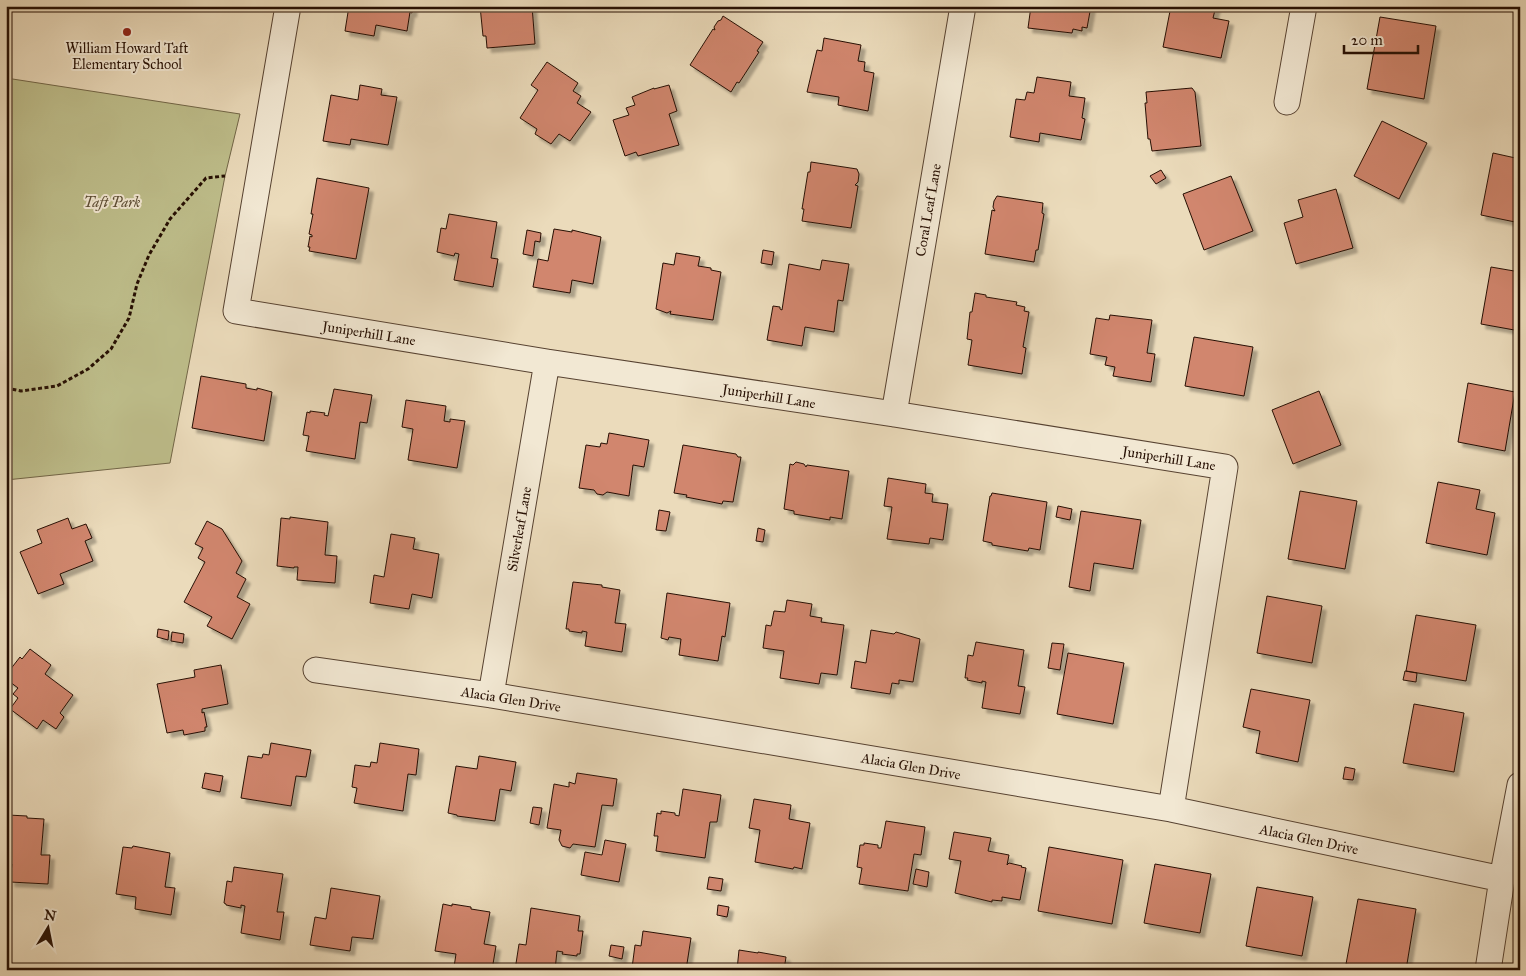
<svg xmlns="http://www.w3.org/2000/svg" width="1526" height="976" font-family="'IM FELL Great Primer',serif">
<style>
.green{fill:#bebe8b;stroke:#726647}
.building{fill:#d1866e;stroke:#260f03;filter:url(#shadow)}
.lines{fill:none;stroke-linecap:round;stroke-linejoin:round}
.street-casing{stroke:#574231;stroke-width:27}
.path{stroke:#260f03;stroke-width:3;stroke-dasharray:4 2.5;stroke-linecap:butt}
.street{stroke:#f2e8d3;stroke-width:25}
.poi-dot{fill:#8f2418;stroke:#f2e8d3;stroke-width:2}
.labels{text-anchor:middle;stroke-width:4;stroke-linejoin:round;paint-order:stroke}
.poi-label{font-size:14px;fill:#260f03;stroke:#f2e8d3}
.park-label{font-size:14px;font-style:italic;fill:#5b4c33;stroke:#f2e8d3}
.street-label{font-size:14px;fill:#260f03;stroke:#f2e8d3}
</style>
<defs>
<filter id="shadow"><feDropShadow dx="4.5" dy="4.5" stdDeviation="1" flood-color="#0004"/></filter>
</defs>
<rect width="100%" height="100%" fill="#ebdbbb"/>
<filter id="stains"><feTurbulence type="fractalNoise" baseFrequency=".004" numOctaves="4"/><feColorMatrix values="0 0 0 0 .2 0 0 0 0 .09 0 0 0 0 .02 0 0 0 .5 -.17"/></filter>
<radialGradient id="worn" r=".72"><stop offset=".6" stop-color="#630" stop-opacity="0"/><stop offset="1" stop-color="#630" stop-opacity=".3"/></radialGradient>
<path class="green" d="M 6,78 L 240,114 L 225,176 L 170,463 L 6,480 Z"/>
<path class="building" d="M 349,6 L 413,6 L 412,13 L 410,12 L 407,31 L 376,25 L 374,36 L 345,31 Z
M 480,6 L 532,6 L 535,44 L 487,48 L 486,36 L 483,36 Z
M 1031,6 L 1091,6 L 1087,28 L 1082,27 L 1082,31 L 1073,29 L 1072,33 L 1028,28 Z
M 1171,6 L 1216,6 L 1213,18 L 1229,21 L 1221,58 L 1163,47 Z
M 723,16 L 763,42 L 757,51 L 759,52 L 739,83 L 737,82 L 731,92 L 690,65 L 713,29 L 715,30 L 714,27 L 718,21 L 721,20 Z
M 1380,17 L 1436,26 L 1424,99 L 1367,89 Z
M 824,38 L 861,45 L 858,61 L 865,62 L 864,71 L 874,73 L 868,111 L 838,105 L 839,97 L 807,92 L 817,50 L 822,51 Z
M 547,62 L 578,83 L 573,91 L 581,96 L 577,103 L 591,112 L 570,141 L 559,134 L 551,144 L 535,134 L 537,129 L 520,118 L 538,90 L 531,85 Z
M 1037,77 L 1071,82 L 1069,96 L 1085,98 L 1082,118 L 1085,119 L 1081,140 L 1040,133 L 1039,142 L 1010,137 L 1016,99 L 1025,100 L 1027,92 L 1034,93 Z
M 360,85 L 382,89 L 381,95 L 397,97 L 388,145 L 351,139 L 350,145 L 323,141 L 331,95 L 358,100 Z
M 669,85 L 677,111 L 669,114 L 679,145 L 638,156 L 636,152 L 625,156 L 613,120 L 629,115 L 626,108 L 635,105 L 632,97 L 654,88 L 654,89 Z
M 1192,88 L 1195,92 L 1201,146 L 1152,151 L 1150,139 L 1148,139 L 1145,103 L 1147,103 L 1146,92 Z
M 1382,121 L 1427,143 L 1399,199 L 1354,176 Z
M 1493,153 L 1520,159 L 1520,223 L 1481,215 Z
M 811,162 L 857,169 L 859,174 L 858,182 L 855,185 L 858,186 L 851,228 L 802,221 L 804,209 L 802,209 L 808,172 L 810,172 Z
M 1161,170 L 1166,178 L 1156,184 L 1150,176 Z
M 1231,176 L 1253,231 L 1204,250 L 1183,194 Z
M 317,178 L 369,188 L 356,259 L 309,251 L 310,247 L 308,247 L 310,236 L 312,237 L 312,235 L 309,234 L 313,214 L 311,214 Z
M 1336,189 L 1353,248 L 1296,264 L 1284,223 L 1303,217 L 1298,200 Z
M 997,196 L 1043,203 L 1042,213 L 1044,214 L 1038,250 L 1036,250 L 1034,262 L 985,254 L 992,210 L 995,211 L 993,207 L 994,201 Z
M 449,214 L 497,222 L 491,258 L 498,259 L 493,287 L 454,280 L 459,254 L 455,253 L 454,256 L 437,252 L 441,228 L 446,229 Z
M 554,229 L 572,232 L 572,230 L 601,237 L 593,284 L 572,280 L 570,293 L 533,287 L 538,259 L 548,261 Z
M 527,230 L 541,233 L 540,242 L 535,241 L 533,256 L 523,254 Z
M 763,250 L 774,252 L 772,265 L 761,263 Z
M 676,253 L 700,257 L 698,266 L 711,268 L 711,270 L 721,272 L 713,320 L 670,314 L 671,311 L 667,313 L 656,309 L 663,263 L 674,265 Z
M 822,260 L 849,264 L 843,301 L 838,300 L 834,332 L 805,327 L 802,346 L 767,340 L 773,306 L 780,307 L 780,309 L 782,310 L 789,264 L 820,270 Z
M 1491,267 L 1520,272 L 1520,331 L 1481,324 Z
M 975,293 L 986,295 L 986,297 L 1017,302 L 1016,305 L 1025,307 L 1024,311 L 1029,312 L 1023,347 L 1026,348 L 1022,374 L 968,365 L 972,340 L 967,339 L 970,312 L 972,312 Z
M 1110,315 L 1152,320 L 1147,353 L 1155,354 L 1151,382 L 1113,376 L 1115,367 L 1105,365 L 1107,357 L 1090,354 L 1096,318 L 1109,320 Z
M 1194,337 L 1253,347 L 1244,396 L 1185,386 Z
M 201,376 L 246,384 L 246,388 L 257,390 L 257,388 L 272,392 L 264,441 L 192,428 Z
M 1468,383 L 1515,392 L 1505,451 L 1458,442 Z
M 334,389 L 372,395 L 367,423 L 360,422 L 355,459 L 306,451 L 309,436 L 303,435 L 307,412 L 310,413 L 310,411 L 325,413 L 324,415 L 328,416 Z
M 1319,391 L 1341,445 L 1293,464 L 1272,410 Z
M 406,400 L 446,406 L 444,421 L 450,422 L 450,419 L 465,421 L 457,468 L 408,460 L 413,429 L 402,427 Z
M 609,433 L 649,440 L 644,467 L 633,465 L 629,496 L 607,492 L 603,495 L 597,494 L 594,490 L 579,488 L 586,445 L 600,447 L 601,443 L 607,444 Z
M 683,445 L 736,454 L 738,457 L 741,457 L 733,502 L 723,501 L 722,504 L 686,497 L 687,495 L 674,493 Z
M 796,462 L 804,464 L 806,467 L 807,465 L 849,471 L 842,519 L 830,517 L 830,520 L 794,514 L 794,511 L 784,509 L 790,464 L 793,465 Z
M 888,478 L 926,484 L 925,493 L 933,494 L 932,502 L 948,504 L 943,540 L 930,538 L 929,544 L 887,539 L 892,507 L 884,506 Z
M 1438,482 L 1480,490 L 1476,509 L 1495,513 L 1487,555 L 1426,543 Z
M 1300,491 L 1357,501 L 1345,569 L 1288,559 Z
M 992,493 L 1047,502 L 1040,550 L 1029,548 L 1028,551 L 992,545 L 992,543 L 983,541 L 990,496 L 991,496 Z
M 1058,506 L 1072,509 L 1070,520 L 1056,517 Z
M 659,510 L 670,512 L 666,531 L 656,530 Z
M 1081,511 L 1141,520 L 1133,569 L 1094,563 L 1090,591 L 1069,587 Z
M 290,517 L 328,522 L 325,555 L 337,556 L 335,583 L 297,580 L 298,567 L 294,567 L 294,568 L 277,566 L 281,518 L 290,519 Z
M 68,518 L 72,529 L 86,524 L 92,538 L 85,541 L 93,561 L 60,574 L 64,584 L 38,594 L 20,552 L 42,543 L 37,530 Z
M 207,521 L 222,529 L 242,561 L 236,573 L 246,579 L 237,597 L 250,604 L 232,639 L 207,626 L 212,617 L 184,602 L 205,562 L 198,558 L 203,548 L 195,544 Z
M 758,528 L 765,530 L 763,542 L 756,541 Z
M 391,534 L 415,538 L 413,549 L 439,554 L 432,598 L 412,594 L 409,609 L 370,603 L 374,575 L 384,577 Z
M 573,582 L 602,585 L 602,587 L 620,590 L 615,623 L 626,624 L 622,652 L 585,646 L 587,632 L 582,631 L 582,633 L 569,631 L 569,629 L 566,629 Z
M 667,593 L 730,603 L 725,637 L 722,636 L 718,661 L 679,655 L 681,639 L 669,637 L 668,640 L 661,638 Z
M 1267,596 L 1322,606 L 1312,663 L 1257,653 Z
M 787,600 L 812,604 L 810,616 L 822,618 L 821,622 L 844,625 L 837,675 L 821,673 L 819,684 L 780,678 L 784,651 L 763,648 L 766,625 L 771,626 L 774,611 L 785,612 Z
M 1416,615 L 1476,625 L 1466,681 L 1406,671 Z
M 158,629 L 169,631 L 168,640 L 157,637 Z
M 871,630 L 894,634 L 896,632 L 920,639 L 913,682 L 899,680 L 899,684 L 892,683 L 890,694 L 851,688 L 855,661 L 866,663 Z
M 172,632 L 184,634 L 183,643 L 171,641 Z
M 976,642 L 1024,650 L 1018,686 L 1025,687 L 1020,714 L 982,708 L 986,682 L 982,681 L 982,683 L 967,680 L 968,678 L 965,678 L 968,655 L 973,656 Z
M 1052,643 L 1064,644 L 1060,670 L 1048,668 Z
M 30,649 L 51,665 L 45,674 L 73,695 L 60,713 L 64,717 L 56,729 L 43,720 L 37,729 L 10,709 L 18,698 L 13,694 L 18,688 L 6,679 L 6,675 L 20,657 L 22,659 Z
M 1068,653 L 1124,663 L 1113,724 L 1057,714 Z
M 221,665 L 228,704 L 202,709 L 202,713 L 204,712 L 207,727 L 205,727 L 205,731 L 184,735 L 183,730 L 167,733 L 157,684 L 195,677 L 194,670 Z
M 1405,671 L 1417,673 L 1416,682 L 1403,680 Z
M 1251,689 L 1310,700 L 1298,762 L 1256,753 L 1260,731 L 1243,727 Z
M 1414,704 L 1464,713 L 1454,772 L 1403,763 Z
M 271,743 L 311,750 L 306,777 L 296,776 L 291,806 L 241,798 L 248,756 L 262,758 L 263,754 L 269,755 Z
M 380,743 L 419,749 L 416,775 L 408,774 L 403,811 L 354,803 L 357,788 L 352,787 L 355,765 L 370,767 L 371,762 L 377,763 Z
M 479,756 L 516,762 L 511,791 L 500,789 L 495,821 L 457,816 L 457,815 L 448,813 L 456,766 L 477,769 Z
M 1345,767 L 1355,769 L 1353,780 L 1343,779 Z
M 205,773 L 223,776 L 220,792 L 202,788 Z
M 577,773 L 617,779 L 613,806 L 602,805 L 595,847 L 573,844 L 570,848 L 562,846 L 559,840 L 561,830 L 547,828 L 554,784 L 569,787 L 569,782 L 575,784 Z
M 683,789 L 721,795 L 717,822 L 710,822 L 705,858 L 656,851 L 658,836 L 654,836 L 657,813 L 661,814 L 661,811 L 675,813 L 675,815 L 679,816 Z
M 754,799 L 791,805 L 789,819 L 810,823 L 802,869 L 794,867 L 793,869 L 755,862 L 760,830 L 749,828 Z
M 533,807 L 542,808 L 539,825 L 530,823 Z
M 8,815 L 27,816 L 27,818 L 44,819 L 41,855 L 50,855 L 48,884 L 10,882 L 12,864 L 6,864 Z
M 886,821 L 925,827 L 921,855 L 914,854 L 908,891 L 859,884 L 862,868 L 857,867 L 860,845 L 864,845 L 864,843 L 878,845 L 878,848 L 881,848 Z
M 954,832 L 991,838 L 988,851 L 1009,855 L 1007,865 L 1009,863 L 1022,866 L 1021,867 L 1026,868 L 1020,900 L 1002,897 L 1002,901 L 992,900 L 992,902 L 955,893 L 961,861 L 949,859 Z
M 605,840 L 626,844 L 619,882 L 581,875 L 585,852 L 602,855 Z
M 133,846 L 170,853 L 165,887 L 175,888 L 171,915 L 135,909 L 136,897 L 116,894 L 123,847 L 132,848 Z
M 1049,847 L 1123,860 L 1112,924 L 1038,911 Z
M 1155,864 L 1211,874 L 1200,933 L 1144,923 Z
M 234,867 L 283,874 L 277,912 L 284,912 L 280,940 L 241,933 L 245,906 L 241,905 L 241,908 L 226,905 L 226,904 L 224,903 L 227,881 L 232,882 Z
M 916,869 L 929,872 L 927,887 L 913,884 Z
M 709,877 L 723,879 L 721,891 L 707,889 Z
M 1257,887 L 1313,897 L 1302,956 L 1246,946 Z
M 331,888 L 380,896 L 373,939 L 352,937 L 350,951 L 310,945 L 315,917 L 326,919 Z
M 1358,899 L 1416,909 L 1406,970 L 1381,970 L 1346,964 Z
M 443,904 L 452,906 L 452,904 L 471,907 L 471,909 L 490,912 L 484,944 L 496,946 L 492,970 L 471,970 L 454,967 L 456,954 L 435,951 Z
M 718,905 L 729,907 L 727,917 L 717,915 Z
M 531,908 L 580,916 L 578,931 L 583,931 L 580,954 L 577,954 L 577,956 L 562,954 L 563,952 L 557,951 L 555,970 L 515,970 L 519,944 L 526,945 Z
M 643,931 L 691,938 L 686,970 L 636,970 L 636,968 L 632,968 L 635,945 L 641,946 Z
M 611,945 L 624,947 L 622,959 L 609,956 Z
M 739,950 L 758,953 L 758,952 L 786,957 L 784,970 L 737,970 Z
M 847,965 L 879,970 L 847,970 Z"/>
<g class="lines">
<g class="street-casing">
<path id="street" d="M 288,6 L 236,311 L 547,362 L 894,414 L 1225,467 L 1171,809
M 1287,102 L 1304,6
M 894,414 L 963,6
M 316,670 L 491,695 L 1171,809 L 1502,879
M 491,695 L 547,362
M 1488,970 L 1502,879 L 1520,785"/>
</g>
<path class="path" d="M 6,388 L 21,391 L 57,386 L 88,369 L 111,349 L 129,318 L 137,284 L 149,255 L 170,219 L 206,178 L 225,176"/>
<use href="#street" class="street"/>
</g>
<circle class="poi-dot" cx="127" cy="32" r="5"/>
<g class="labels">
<g class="poi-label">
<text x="127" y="53">William Howard Taft<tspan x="127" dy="16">Elementary School</tspan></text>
</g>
<g class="park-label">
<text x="112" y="207">Taft Park</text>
</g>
<g class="street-label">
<text transform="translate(928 210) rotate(-80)" y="5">Coral Leaf Lane</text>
<text transform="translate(369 333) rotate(9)" y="5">Juniperhill Lane</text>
<text transform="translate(769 396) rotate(9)" y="5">Juniperhill Lane</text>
<text transform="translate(1169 458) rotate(9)" y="5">Juniperhill Lane</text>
<text transform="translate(519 529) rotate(-80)" y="5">Silverleaf Lane</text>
<text transform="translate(511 699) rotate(9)" y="5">Alacia Glen Drive</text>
<text transform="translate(911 766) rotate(10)" y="5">Alacia Glen Drive</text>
<text transform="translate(1309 839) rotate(12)" y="5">Alacia Glen Drive</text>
</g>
</g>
<rect width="1526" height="976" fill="none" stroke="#ebdbbb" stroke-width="25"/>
<rect x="8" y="8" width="1511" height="961" fill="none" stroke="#260f03" stroke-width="2.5"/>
<rect x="12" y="12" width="1501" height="951" fill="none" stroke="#260f03"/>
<g transform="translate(48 928) rotate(10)" stroke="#f2e8d3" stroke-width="4" paint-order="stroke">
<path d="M0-4L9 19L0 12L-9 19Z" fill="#260f03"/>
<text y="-8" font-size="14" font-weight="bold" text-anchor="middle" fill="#260f03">N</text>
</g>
<path d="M1344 45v8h74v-8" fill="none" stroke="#260f03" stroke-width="2.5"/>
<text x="1351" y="45" font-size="15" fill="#260f03" stroke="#f2e8d3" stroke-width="4" paint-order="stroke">20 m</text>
<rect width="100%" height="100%" filter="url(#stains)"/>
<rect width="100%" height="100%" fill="url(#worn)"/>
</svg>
